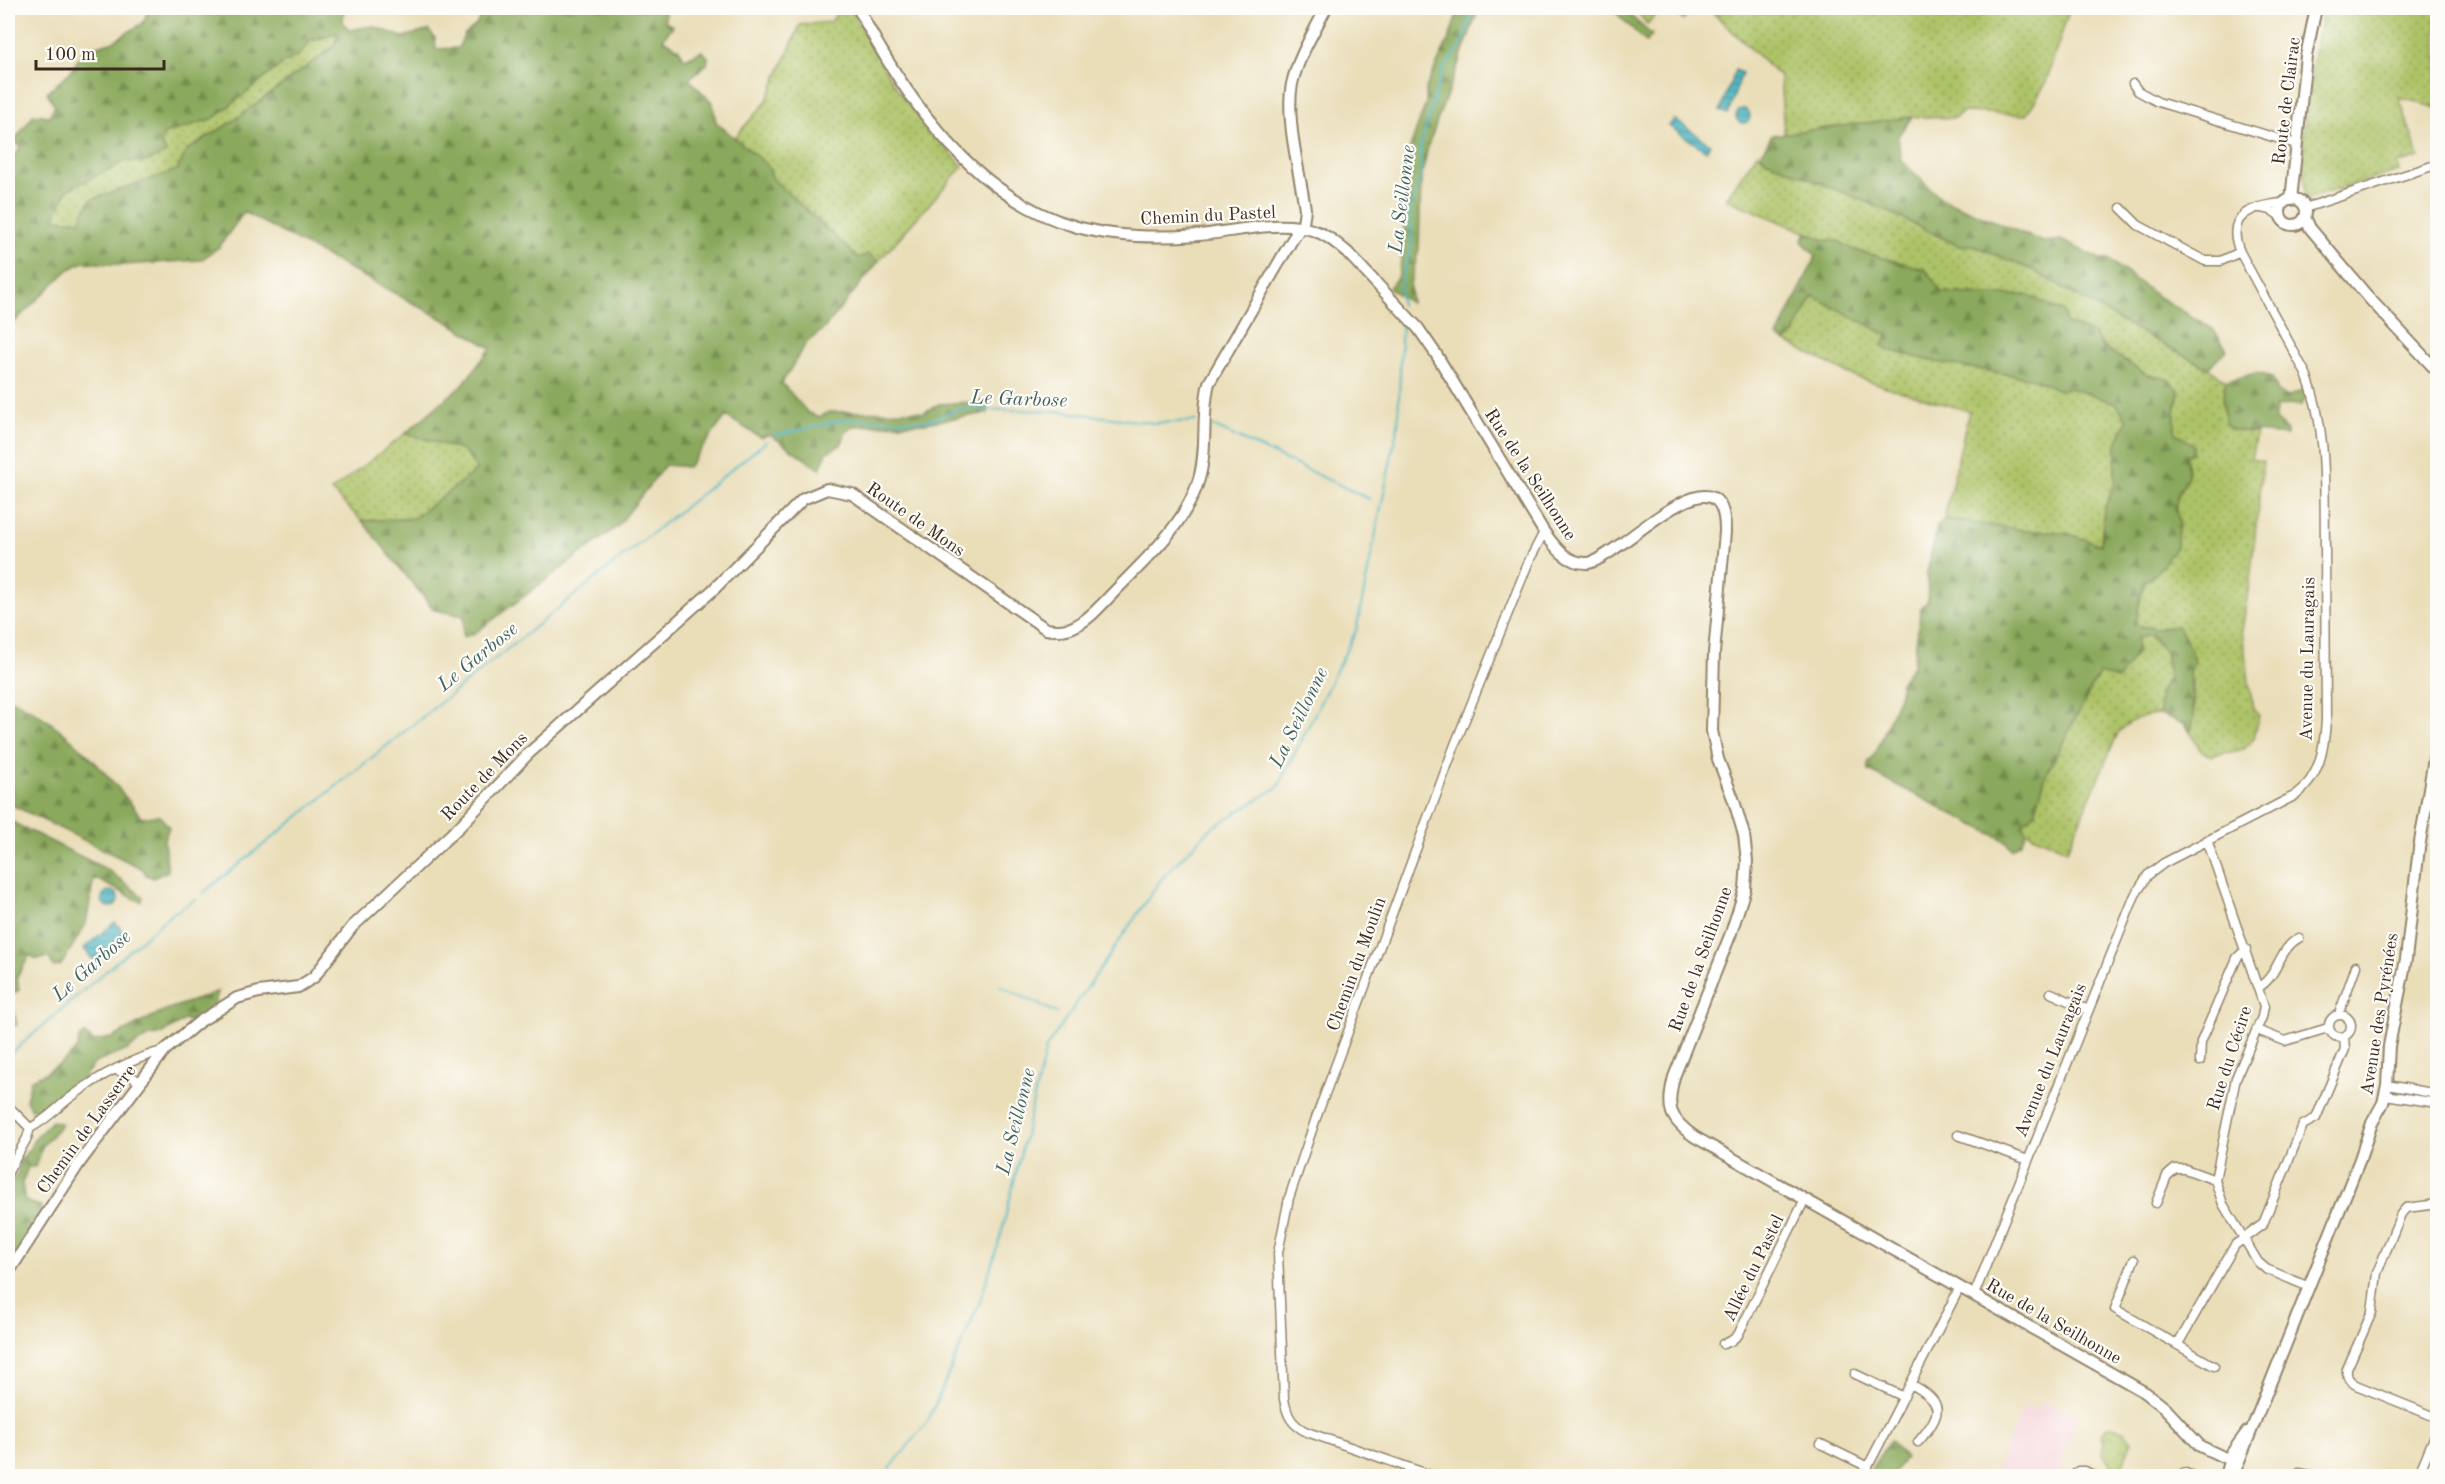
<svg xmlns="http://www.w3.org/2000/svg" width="2445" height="1484" font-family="'Old Standard TT',serif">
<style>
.built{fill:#f6cfd9}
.grass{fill:url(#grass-dots);stroke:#747642;stroke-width:1.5}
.forest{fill:url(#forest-firs);stroke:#626a3d;stroke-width:1.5;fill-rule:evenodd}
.park{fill:url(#park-crowns);stroke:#747642;stroke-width:1.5}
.garden{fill:#adc367;stroke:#747642;stroke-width:1.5}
.water{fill:url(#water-rules);stroke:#427070;stroke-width:1.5}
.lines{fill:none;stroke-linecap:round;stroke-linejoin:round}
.stream{stroke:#49b6c3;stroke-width:2}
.street-casing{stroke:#92846c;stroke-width:11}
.secondary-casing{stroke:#92846c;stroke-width:14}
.street{stroke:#fff;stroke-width:8}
.secondary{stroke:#fff;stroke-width:10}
.labels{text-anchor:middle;stroke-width:4.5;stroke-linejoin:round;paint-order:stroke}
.street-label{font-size:18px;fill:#3b2a1e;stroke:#fdfcf7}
.water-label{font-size:20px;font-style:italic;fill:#416260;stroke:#fdfcf7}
</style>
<defs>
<pattern id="grass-dots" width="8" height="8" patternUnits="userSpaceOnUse" patternTransform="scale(1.5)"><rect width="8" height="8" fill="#adc367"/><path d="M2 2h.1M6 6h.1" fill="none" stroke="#8e9f54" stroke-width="1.8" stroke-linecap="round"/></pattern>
<pattern id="forest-firs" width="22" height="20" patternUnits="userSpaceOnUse" patternTransform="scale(1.5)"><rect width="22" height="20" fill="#8aa95c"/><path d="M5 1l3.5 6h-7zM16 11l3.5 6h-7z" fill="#728a4b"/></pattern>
<pattern id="park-crowns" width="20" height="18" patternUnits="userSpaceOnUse" patternTransform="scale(1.5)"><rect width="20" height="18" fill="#adc367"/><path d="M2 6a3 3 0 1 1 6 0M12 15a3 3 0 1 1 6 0" fill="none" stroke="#8e9f54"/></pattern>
<pattern id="water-rules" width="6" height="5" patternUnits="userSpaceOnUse" patternTransform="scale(1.5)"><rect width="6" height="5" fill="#49b6c3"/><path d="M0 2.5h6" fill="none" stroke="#3e949e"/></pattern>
</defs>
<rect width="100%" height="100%" fill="#fdfcf7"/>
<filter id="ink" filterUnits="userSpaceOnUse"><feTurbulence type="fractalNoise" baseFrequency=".0167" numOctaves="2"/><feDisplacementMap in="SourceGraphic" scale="12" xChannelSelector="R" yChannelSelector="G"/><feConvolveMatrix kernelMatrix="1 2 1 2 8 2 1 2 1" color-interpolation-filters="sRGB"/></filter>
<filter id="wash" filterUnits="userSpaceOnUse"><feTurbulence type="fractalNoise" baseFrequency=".008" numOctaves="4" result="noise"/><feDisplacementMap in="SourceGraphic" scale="24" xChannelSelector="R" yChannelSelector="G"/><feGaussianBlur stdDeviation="1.35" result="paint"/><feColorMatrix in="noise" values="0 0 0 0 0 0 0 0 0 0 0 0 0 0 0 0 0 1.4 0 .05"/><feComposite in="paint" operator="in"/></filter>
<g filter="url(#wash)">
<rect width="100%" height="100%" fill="#eadeb9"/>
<path class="built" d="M 2042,1402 L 2079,1416 L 2058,1466 L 2064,1469 L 2067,1476 L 1994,1476 L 2025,1406 L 2038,1411 Z"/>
<path class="grass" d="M 840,8 L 850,8 L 893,83 L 925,125 L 963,166 L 878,262 L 869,254 L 858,258 L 773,179 L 767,165 L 734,138 L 766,102 L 800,25 L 831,22 Z
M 1645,8 L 1662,8 L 1647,24 L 1639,14 Z
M 1671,8 L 1696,8 L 1683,20 Z
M 1708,8 L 2070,8 L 2045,85 L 2026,115 L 1964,112 L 1954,118 L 1912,117 L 1784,134 L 1780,77 Z
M 2324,8 L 2437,8 L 2437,108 L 2399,97 L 2419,157 L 2397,164 L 2399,171 L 2309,198 L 2305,196 L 2303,139 L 2315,45 Z
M 336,32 L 337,37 L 334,46 L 232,122 L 187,150 L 178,170 L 90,200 L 80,221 L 53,219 L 67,190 L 126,160 L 142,163 L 166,152 L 161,142 L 164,134 L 214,118 L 282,64 L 300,54 L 309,41 L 323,38 Z
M 1758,152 L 1765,160 L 1883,209 L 1959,246 L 1972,245 L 2033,270 L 2129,326 L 2208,368 L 2226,381 L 2222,402 L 2234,430 L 2256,433 L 2251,459 L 2263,461 L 2251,572 L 2242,631 L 2253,709 L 2259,716 L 2254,739 L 2244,749 L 2211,756 L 2201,751 L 2190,732 C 2201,701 2186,657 2177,626 L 2156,629 L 2135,625 L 2144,582 L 2156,574 L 2179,521 C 2169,491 2187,493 2188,473 C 2188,457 2178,446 2175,432 C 2173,418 2177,403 2179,390 C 2163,375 2161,382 2145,374 C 2125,364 2105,351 2093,333 L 1984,295 L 1941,292 L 1925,269 L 1854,250 L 1838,241 L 1824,240 L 1726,199 Z
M 1813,296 L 1887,335 L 1888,350 L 1936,362 L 2035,379 L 2059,390 L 2070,388 L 2116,403 L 2127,420 L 2116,446 L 2115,482 L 2104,510 L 2101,545 L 2066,533 L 2024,530 L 1944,519 L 1969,411 L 1886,387 L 1851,375 L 1786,342 L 1793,335 Z
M 406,433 L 464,451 L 477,470 L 414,518 L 362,521 L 331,491 Z
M 2148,634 L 2165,651 L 2169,677 L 2159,694 L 2160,714 C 2141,715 2132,719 2118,733 L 2067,850 L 2026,832 L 2022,824 L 2035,813 L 2046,774 L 2099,674 L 2137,638 Z"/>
<path class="forest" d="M 147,8 L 344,8 L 343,23 L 349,30 L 372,26 L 403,37 L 429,30 L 435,38 L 436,49 L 458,48 L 465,34 L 476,25 L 485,8 L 638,8 L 642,10 L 665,8 L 665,22 L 673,26 L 663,39 L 679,49 L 685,59 L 702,51 L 708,57 L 707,64 L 689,79 L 713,103 L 716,122 L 767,165 L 773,179 L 858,258 L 869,254 L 878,262 L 824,329 L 806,343 L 782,383 L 808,413 L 820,417 L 829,412 L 916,411 L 923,413 L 939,404 L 986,401 L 988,413 L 925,423 L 853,426 L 846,432 L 841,445 L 827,452 L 820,469 L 769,434 L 761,438 L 726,416 L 688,467 L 665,465 L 618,526 L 475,633 L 463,637 L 464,616 L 434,610 L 362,521 L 414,518 L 477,470 L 464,451 L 406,433 L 463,384 L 491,348 L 448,322 L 244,212 L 219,247 L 201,260 L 123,265 L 83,262 L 68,270 L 8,328 L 8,165 L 20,148 L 15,140 L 34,114 L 49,116 L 55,106 L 47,93 L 71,71 L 84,50 L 114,41 L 143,23 L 148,10 ZM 336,33 L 337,37 L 334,46 L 232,122 L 187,150 L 177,170 L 90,200 L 80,221 L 54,219 L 67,190 L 126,161 L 146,162 L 166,153 L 161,142 L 164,134 L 214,118 L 282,64 L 300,54 L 309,41 Z
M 1459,8 L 1479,8 L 1428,146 L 1421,180 L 1419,249 L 1410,284 L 1411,303 L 1389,288 L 1399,275 L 1402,253 L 1409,151 L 1426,103 L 1426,88 L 1450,36 Z
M 1611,8 L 1632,8 L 1631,16 L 1652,35 L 1646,42 Z
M 1912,117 L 1898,136 L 1901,160 L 1940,198 L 2043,242 L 2061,240 L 2100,259 L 2108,259 L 2157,296 L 2213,329 L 2227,350 L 2208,368 L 2129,326 L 2033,270 L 1972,245 L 1959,246 L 1883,209 L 1765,160 L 1761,154 L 1772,135 Z
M 1806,232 L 1824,240 L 1838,241 L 1854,250 L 1925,270 L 1942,292 L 1984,295 L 2027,295 L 2064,312 L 2066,324 L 2093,333 L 2103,347 L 2147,375 L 2168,379 L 2179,390 L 2175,410 L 2175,433 L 2194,445 L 2192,453 L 2186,456 L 2188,475 L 2178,493 L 2175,507 L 2179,521 L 2176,547 L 2156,574 L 2144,582 L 2135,625 L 2156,629 L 2177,626 L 2185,637 L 2195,663 L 2189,669 L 2194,719 L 2190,732 L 2185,724 L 2160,714 L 2159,694 L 2169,677 L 2165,651 L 2148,634 L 2137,638 L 2137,652 L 2118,679 L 2099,674 L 2046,774 L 2035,813 L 2022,824 L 2026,832 L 2021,843 L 2012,849 L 2006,841 L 1869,771 L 1868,764 L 1877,750 L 1900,693 L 1900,682 L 1913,665 L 1921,607 L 1928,601 L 1927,573 L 1937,526 L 1944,519 L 2024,530 L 2066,533 L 2101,545 L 2104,510 L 2115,482 L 2116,446 L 2127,420 L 2116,403 L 2070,388 L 2059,390 L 2035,379 L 1936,362 L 1888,350 L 1883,346 L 1887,335 L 1813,296 L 1793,335 L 1786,342 L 1777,337 L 1816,256 L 1802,241 Z
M 2256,373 L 2272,377 L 2278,392 L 2287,397 L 2306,389 L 2308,394 L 2301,406 L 2289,404 L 2276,407 L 2275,420 L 2287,431 L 2287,435 L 2234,430 L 2226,425 L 2222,402 L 2226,381 Z
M 8,698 C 63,722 106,771 142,818 L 159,815 L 169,827 L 164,841 L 168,871 L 153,878 L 146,875 L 143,869 L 8,803 Z
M 8,820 L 108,870 L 143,897 L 141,902 L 94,878 L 86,924 L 61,965 L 54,967 L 49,958 L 36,959 L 30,955 L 17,977 L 19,990 L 8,996 Z
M 218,992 L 214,1007 L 189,1022 L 186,1019 L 162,1034 L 147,1037 L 127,1050 L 95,1063 L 85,1075 L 82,1083 L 67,1088 L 43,1110 L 31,1109 L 26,1100 L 31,1079 C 43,1076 70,1059 77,1048 C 79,1045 78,1041 79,1038 L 85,1034 L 93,1041 L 112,1038 L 163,1011 Z
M 52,1121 L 62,1124 L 43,1145 L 35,1167 L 28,1167 L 22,1183 L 25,1201 L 43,1207 L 33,1221 L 31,1235 L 8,1271 L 9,1183 L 18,1173 L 18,1163 L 30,1148 L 34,1139 Z
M 1890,1440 L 1905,1458 L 1891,1476 L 1869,1476 L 1871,1469 Z"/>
<path class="park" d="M 2111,1426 L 2125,1432 L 2132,1441 L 2121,1469 L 2116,1471 L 2102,1454 L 2104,1441 L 2101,1436 L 2106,1428 Z"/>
<path class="garden" d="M 13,1006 L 17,1025 L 8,1027 L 8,1007 Z"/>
<path class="water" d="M 1735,70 L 1742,73 L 1728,114 L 1720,111 Z
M1736 116a7 7 0 1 1 14 0a7 7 0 1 1-14 0Z
M 1674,119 L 1710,144 L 1706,151 L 1669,126 Z
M102 899a8 8 0 1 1 16 0a8 8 0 1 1-16 0Z
M 115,922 L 125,934 L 93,960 L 84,948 Z"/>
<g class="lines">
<path class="stream" d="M 1401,305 L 1400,284 L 1412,243 L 1410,210 L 1421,174 L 1420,148 L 1442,71 L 1462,45 L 1473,8
M 1213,426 L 1369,499
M 773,436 L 847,419 L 927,421 L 960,409 L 1057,411 L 1153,423 L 1196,421
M 203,893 L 767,441
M 1000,986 L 1057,1013
M 8,1056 L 169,916 L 196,899
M 884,1476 L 928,1421 L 979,1304 L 1001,1235 L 1046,1048 L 1162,878 L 1210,829 L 1278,787 L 1356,631 L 1398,424 L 1402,317"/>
</g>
</g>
<g filter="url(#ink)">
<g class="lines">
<g class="street-casing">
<path id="street" d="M 2133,84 L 2138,91 L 2158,102 L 2296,144
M 2121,208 L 2138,225 L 2205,261 L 2221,261 L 2240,252
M 2261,208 L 2271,210 L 2280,216
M 2305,208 L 2438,164
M 2207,840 L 2264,1006 L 2262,1017 L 2236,1078 L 2215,1180 L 2223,1204 L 2258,1262 L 2266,1269 L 2309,1287
M 2259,987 C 2279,975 2278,949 2299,938
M 2051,993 L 2088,1010
M 2339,1014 L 2356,966
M2329 1026a11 11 0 1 1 22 0a11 11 0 1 1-22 0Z
M 2257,1030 L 2285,1041 L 2328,1028
M 2200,1061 L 2201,1042 L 2237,958 L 2246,949
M 116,1070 L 130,1075 L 139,1082
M 2387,1085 L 2438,1094
M 2385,1095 L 2438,1103
M 8,1106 L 30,1128
M 30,1128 C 47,1120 58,1106 74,1095 C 100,1075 133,1059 165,1050
M 1958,1135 L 2028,1160
M 8,1172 L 27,1138 L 30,1128
M 2156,1203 L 2167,1176 L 2175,1169 L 2185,1169 L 2215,1180
M 2438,1204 L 2406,1208 L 2401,1214 L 2377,1273 L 2372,1312 L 2347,1369 C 2346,1377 2349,1381 2356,1385 L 2438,1418
M 2134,1260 L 2115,1309 L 2214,1366
M 1974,1295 L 2135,895 L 2148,875 L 2164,863 L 2296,795 C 2320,777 2324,749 2326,721 C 2326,663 2325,605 2325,547 C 2324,488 2328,429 2306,374 L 2240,252 C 2224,214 2253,206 2283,203
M 1723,1344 L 1731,1341 L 1738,1335 L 1805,1199
M 2178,1344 L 2235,1245 L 2263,1224 L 2303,1125 L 2316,1118 L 2345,1049 L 2344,1037
M 1855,1374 L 1904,1397
M 1911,1384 C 1945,1403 1943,1413 1918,1442
M 1821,1444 L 1868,1467
M 2299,1473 L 2315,1476
M 1433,1476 L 1307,1432 C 1292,1425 1287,1416 1284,1399 L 1278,1253 L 1289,1198 L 1316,1118 L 1456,742 L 1529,561 L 1544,532
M 1863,1476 L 1960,1287
M 2074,1476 L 2078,1471 L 2085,1471 L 2095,1476
M 2180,1476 L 2185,1473 L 2193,1476
M 2418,1476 L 2438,1428
M 2428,1476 L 2438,1453"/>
</g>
<g class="secondary-casing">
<path id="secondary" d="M 858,8 C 904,97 975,199 1077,227 C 1117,238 1159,238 1199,235 C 1232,232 1281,219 1312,230 C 1326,234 1336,243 1347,252 L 1418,328 L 1436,354 L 1544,532 C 1555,547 1567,564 1588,563 C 1617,560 1726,437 1725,532 L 1714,653 L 1712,731 L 1718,759 L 1734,801 L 1744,835 L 1747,861 L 1745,889 L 1731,933 L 1674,1077 C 1666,1108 1669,1119 1695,1137 L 2146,1393 L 2165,1408 L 2200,1446 L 2238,1464
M2280 212a13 13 0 1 1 26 0a13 13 0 1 1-26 0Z
M 2291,200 L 2306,56 L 2316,8
M 2305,217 L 2310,228 L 2369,298 L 2438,372
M 8,1273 L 80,1162 L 165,1050 L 199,1022 L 237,998 L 259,992 L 298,987 L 314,977 L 352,927 L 460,826 L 528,754 L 713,590 L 803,499 L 827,489 L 852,494 L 1046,629 C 1057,631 1067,631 1077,625 C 1091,618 1103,603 1114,592 C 1146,559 1186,524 1199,479 C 1208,448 1201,414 1209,383 L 1292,240 L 1303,224 L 1305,209 C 1300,173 1285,119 1292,84 C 1298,57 1314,32 1326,8
M 2225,1476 L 2231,1454 L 2247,1432
M 2233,1476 L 2360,1159 L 2372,1123 L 2383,1103 L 2387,1085 L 2389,1046 L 2406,959 L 2419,848 L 2438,735"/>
</g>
<use href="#street" class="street"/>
<use href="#secondary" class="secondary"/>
</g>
</g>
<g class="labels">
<g class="street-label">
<text transform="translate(2286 101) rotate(-83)" y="6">Route de Clairac</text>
<text transform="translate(1208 215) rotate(-3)" y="6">Chemin du Pastel</text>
<text transform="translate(1531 474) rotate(57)" y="6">Rue de la Seilhonne</text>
<text transform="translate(916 519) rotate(35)" y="6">Route de Mons</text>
<text transform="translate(2307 659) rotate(-89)" y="6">Avenue du Lauragais</text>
<text transform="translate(484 776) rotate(-46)" y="6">Route de Mons</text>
<text transform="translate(1700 959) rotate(-70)" y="6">Rue de la Seilhonne</text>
<text transform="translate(1356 964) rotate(-70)" y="6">Chemin du Moulin</text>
<text transform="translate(2379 1014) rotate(-81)" y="6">Avenue des Pyrénées</text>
<text transform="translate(2229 1058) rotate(-72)" y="6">Rue du Cécire</text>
<text transform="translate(2050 1060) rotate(-68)" y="6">Avenue du Lauragais</text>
<text transform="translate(86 1129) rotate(-54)" y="6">Chemin de Lasserre</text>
<text transform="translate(1753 1268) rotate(-64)" y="6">Allée du Pastel</text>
<text transform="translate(2054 1321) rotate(30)" y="6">Rue de la Seilhonne</text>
</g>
<g class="water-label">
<text transform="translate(1401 199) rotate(-83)" y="7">La Seillonne</text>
<text transform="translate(1019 398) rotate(2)" y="7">Le Garbose</text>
<text transform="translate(477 656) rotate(-39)" y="7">Le Garbose</text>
<text transform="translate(1298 717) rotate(-64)" y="7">La Seillonne</text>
<text transform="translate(91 965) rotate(-41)" y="7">Le Garbose</text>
<text transform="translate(1015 1121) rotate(-76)" y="7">La Seillonne</text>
</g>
</g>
<rect width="2445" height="1484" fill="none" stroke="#fdfcf7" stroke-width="30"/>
<path d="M36 60v9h128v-9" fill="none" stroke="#3b2a1e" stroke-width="3"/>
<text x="45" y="60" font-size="18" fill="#3b2a1e" stroke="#fdfcf7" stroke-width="4.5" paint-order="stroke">100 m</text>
</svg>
